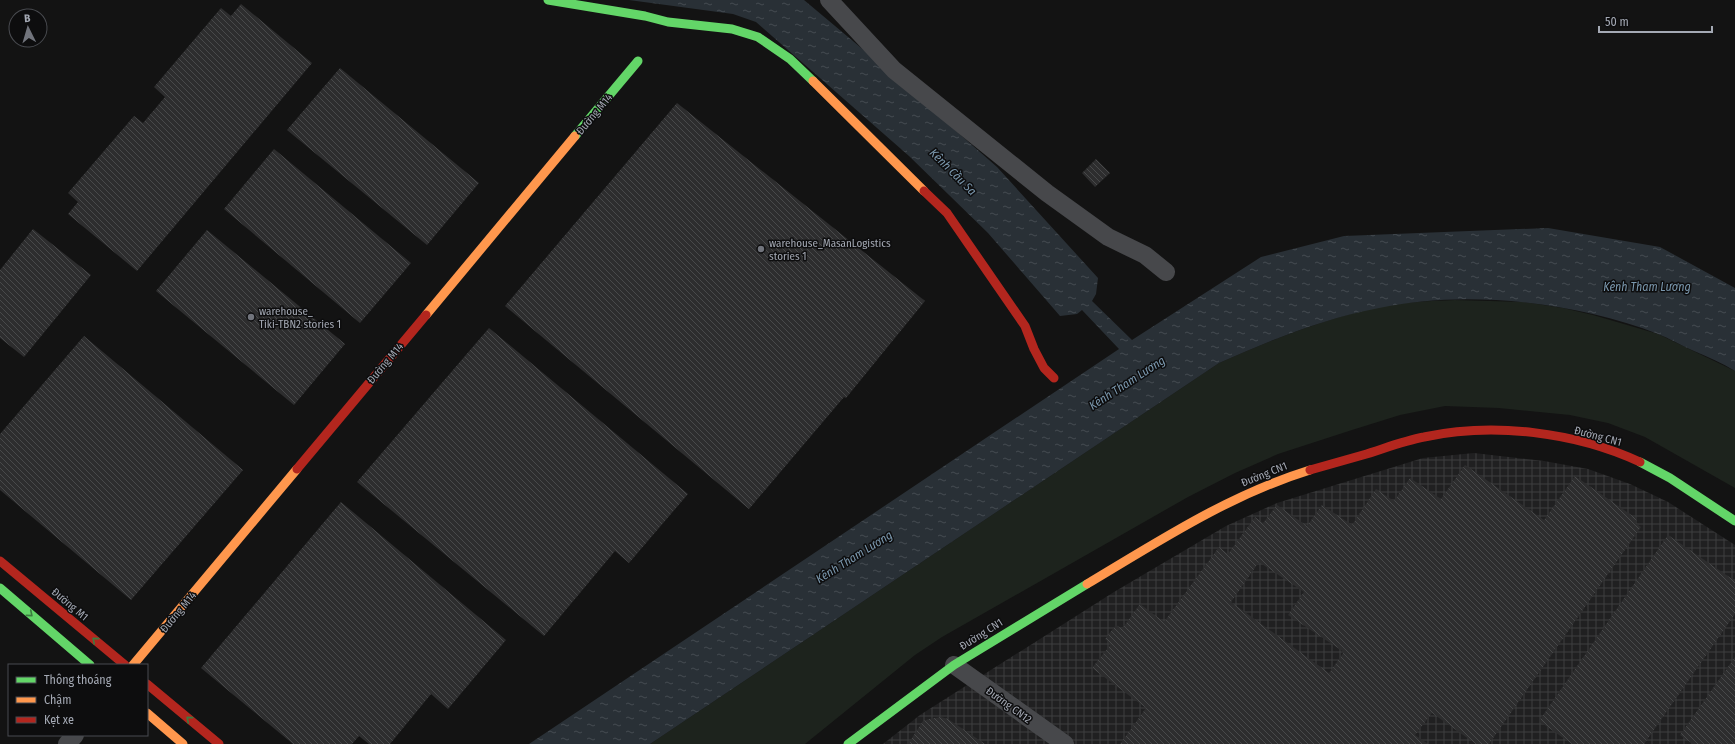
<svg xmlns="http://www.w3.org/2000/svg" width="1735" height="744" font-family="'Fira Sans Condensed',sans-serif">
<style>
.industrial{fill:url(#industrial-grid)}
.green{fill:#1d231d}
.water{fill:url(#water-ripples)}
.building{fill:url(#building-back-hatch);fill-rule:evenodd}
.lines{fill:none;stroke-linecap:round;stroke-linejoin:round}
.street{stroke:#47484b;stroke-width:18}
.fast{stroke:#63d668;stroke-width:9}
.slow{stroke:#ff974d;stroke-width:9}
.jam{stroke:#b3261e;stroke-width:9}
.oneway{stroke:#3c7c40}
.poi-dot{fill:#71747c;stroke:#0d0d0e;stroke-width:1.5}
.labels{text-anchor:middle;stroke-width:3;stroke-linejoin:round;paint-order:stroke}
.street-label{font-size:11px;fill:#a4a9b4;stroke:#0d0d0e}
.poi-label{font-size:11px;fill:#a4a9b4;stroke:#0d0d0e;text-anchor:start}
.water-label{font-size:12px;font-style:italic;fill:#7b98ae;stroke:#0d0d0e}
</style>
<defs>
<pattern id="industrial-grid" width="8" height="8" patternUnits="userSpaceOnUse"><rect width="8" height="8" fill="#202021"/><path d="M0 4h8M4 0v8" fill="none" stroke="#3d3e3f"/></pattern>
<pattern id="water-ripples" width="26" height="14" patternUnits="userSpaceOnUse"><rect width="26" height="14" fill="#293036"/><path d="M2 4q2-2 4 0t4 0M15 11q2-2 4 0t4 0" fill="none" stroke="#454b51"/></pattern>
<pattern id="building-back-hatch" width="6" height="6" patternUnits="userSpaceOnUse"><rect width="6" height="6" fill="#2d2d2e"/><path d="M-1 5l2 2M0 0l6 6M5-1l2 2" fill="none" stroke="#48494a"/></pattern>
</defs>
<rect width="100%" height="100%" fill="#131313"/>
<path class="industrial" d="M 1474,453 L 1544,461 L 1588,469 L 1630,484 L 1668,502 L 1735,545 L 1735,744 L 883,744 L 920,715 L 1114,592 L 1226,526 L 1277,503 L 1423,458 Z"/>
<path class="green" d="M 1455,300 L 1524,302 L 1563,308 L 1593,315 L 1658,334 L 1735,371 L 1735,488 L 1645,437 L 1608,423 L 1570,415 L 1499,408 L 1445,406 L 1400,415 L 1352,430 L 1278,454 L 1235,473 L 1188,497 L 942,637 L 915,655 L 805,744 L 650,744 L 1219,363 C 1271,340 1323,319 1379,307 C 1404,302 1430,301 1455,300 Z"/>
<path class="water" d="M 629,0 L 804,0 L 872,57 L 997,167 L 1098,278 L 1096,294 L 1092,301 L 1132,340 L 1261,257 L 1344,236 L 1548,228 L 1660,247 L 1735,288 L 1735,371 C 1722,363 1708,357 1694,351 C 1682,346 1671,339 1658,334 C 1577,302 1465,289 1379,308 C 1322,319 1271,340 1219,363 L 650,744 L 529,744 L 1119,349 L 1082,310 L 1077,314 L 1060,316 L 988,233 L 909,156 L 756,22 L 733,14 Z"/>
<path class="building" d="M 241,4 L 312,63 L 137,271 L 68,214 L 78,202 L 68,193 L 134,116 L 143,123 L 165,97 L 154,87 L 221,8 L 231,16 Z
M 340,68 L 479,183 L 427,245 L 287,130 Z
M 677,103 L 925,301 L 846,398 L 844,397 L 749,509 L 505,306 Z
M 274,149 L 411,263 L 360,323 L 224,209 Z
M 1096,159 L 1110,173 L 1095,187 L 1082,173 Z
M 33,229 L 91,275 L 24,357 L 0,338 L 0,270 Z
M 207,230 L 345,344 L 294,405 L 156,291 Z
M 489,328 L 688,494 L 629,563 L 615,551 L 544,636 L 357,482 Z
M 84,336 L 243,470 L 131,600 L 0,490 L 0,434 Z
M 1465,465 L 1544,520 L 1575,476 L 1637,519 L 1635,523 L 1641,527 L 1489,744 L 1476,744 L 1432,713 L 1415,735 L 1428,744 L 1120,744 L 1146,708 L 1092,668 L 1111,644 L 1105,639 L 1116,625 L 1122,629 L 1140,604 L 1164,622 L 1219,547 L 1228,554 L 1255,517 L 1263,523 L 1277,505 L 1307,526 L 1322,505 L 1352,525 L 1376,489 L 1394,501 L 1410,478 L 1441,499 ZM 1259,562 L 1304,592 L 1288,615 L 1344,652 L 1329,673 L 1231,602 Z
M 341,502 L 506,640 L 448,709 L 431,694 L 390,744 L 369,744 L 359,736 L 352,744 L 293,744 L 201,668 Z
M 1668,535 L 1735,581 L 1735,614 L 1644,744 L 1572,744 L 1539,721 Z
M 1735,657 L 1735,744 L 1693,744 L 1680,735 Z
M 941,717 L 948,719 L 985,744 L 908,744 L 923,721 L 929,719 Z"/>
<g class="lines">
<path class="street" d="M 829,0 L 894,70 L 1047,193 L 1108,237 L 1145,255 L 1166,272
M 954,665 L 1065,744
M 67,744 L 75,735"/>
<path class="fast" d="M 548,0 L 645,16 L 668,22 L 732,29 L 758,37 L 790,59 L 813,81
M 575,136 L 638,61
M 1640,462 L 1670,478 L 1735,521
M 0,588 L 90,665
M 848,744 L 954,665 L 1087,584"/>
<path class="slow" d="M 813,81 L 924,191
M 426,315 L 575,136
M 1087,584 C 1159,541 1229,495 1310,470
M 133,665 L 297,469
M 147,713 L 183,744"/>
<path class="jam" d="M 924,191 L 947,213 L 1025,326 L 1034,349 L 1044,368 L 1054,378
M 297,469 L 426,315
M 1310,470 C 1328,465 1345,460 1363,455 C 1383,449 1403,441 1424,437 C 1494,422 1575,432 1640,462
M 0,561 L 125,665
M 147,684 L 219,744"/>
</g>
<defs><path id="oneway-chevron" d="M-2-3.5L2.5 0L-2 3.5" fill="none" stroke-width="1.6" stroke-linecap="round" stroke-linejoin="round"/></defs>
<g class="oneway">
<use href="#oneway-chevron" transform="translate(30 614) rotate(40)"/>
<use href="#oneway-chevron" transform="translate(95 640) rotate(-140)"/>
<use href="#oneway-chevron" transform="translate(189 719) rotate(-140)"/>
</g>
<g class="poi-dot">
<circle cx="761" cy="249" r="4"/>
<circle cx="251" cy="317" r="4"/>
</g>
<g class="labels">
<g class="street-label">
<text transform="translate(594 114) rotate(-50)" y="4">Đường M14</text>
<text transform="translate(385 363) rotate(-50)" y="4">Đường M14</text>
<text transform="translate(1598 436) rotate(15)" y="4">Đường CN1</text>
<text transform="translate(1264 474) rotate(-22)" y="4">Đường CN1</text>
<text transform="translate(70 604) rotate(40)" y="4">Đường M1</text>
<text transform="translate(178 612) rotate(-50)" y="4">Đường M14</text>
<text transform="translate(981 634) rotate(-32)" y="4">Đường CN1</text>
<text transform="translate(1009 705) rotate(36)" y="4">Đường CN12</text>
</g>
<g class="poi-label">
<text x="769" y="247">warehouse_MasanLogistics<tspan x="769" dy="13">stories 1</tspan></text>
<text x="259" y="315">warehouse_<tspan x="259" dy="13">Tiki-TBN2 stories 1</tspan></text>
</g>
<g class="water-label">
<text transform="translate(953 172) rotate(45)" y="4">Kênh Cầu Sa</text>
<text x="1647" y="291">Kênh Tham Lương</text>
<text transform="translate(1127 383) rotate(-33)" y="4">Kênh Tham Lương</text>
<text transform="translate(854 557) rotate(-32)" y="4">Kênh Tham Lương</text>
</g>
</g>
<rect x="8" y="664" width="140" height="72" fill="#0d0d0e" stroke="#494b50"/>
<rect x="16" y="677" width="20" height="6" fill="#63d668" stroke="#494b50"/>
<text x="44" y="684" font-size="12" fill="#a4a9b4">Thông thoáng</text>
<rect x="16" y="697" width="20" height="6" fill="#ff974d" stroke="#494b50"/>
<text x="44" y="704" font-size="12" fill="#a4a9b4">Chậm</text>
<rect x="16" y="717" width="20" height="6" fill="#b3261e" stroke="#494b50"/>
<text x="44" y="724" font-size="12" fill="#a4a9b4">Kẹt xe</text>
<g transform="translate(28 28) rotate(355)"><circle r="19" fill="#0d0d0e" stroke="#494b50"/>
<path d="M0-3L7 15L0 10L-7 15Z" fill="#71747c"/>
<text y="-6" font-size="11" font-weight="bold" text-anchor="middle" fill="#a4a9b4">B</text>
</g>
<path d="M1599 26v6h113v-6" fill="none" stroke="#a4a9b4" stroke-width="2"/>
<text x="1605" y="26" font-size="12" fill="#a4a9b4" stroke="#0d0d0e" stroke-width="3" paint-order="stroke">50 m</text>
</svg>
